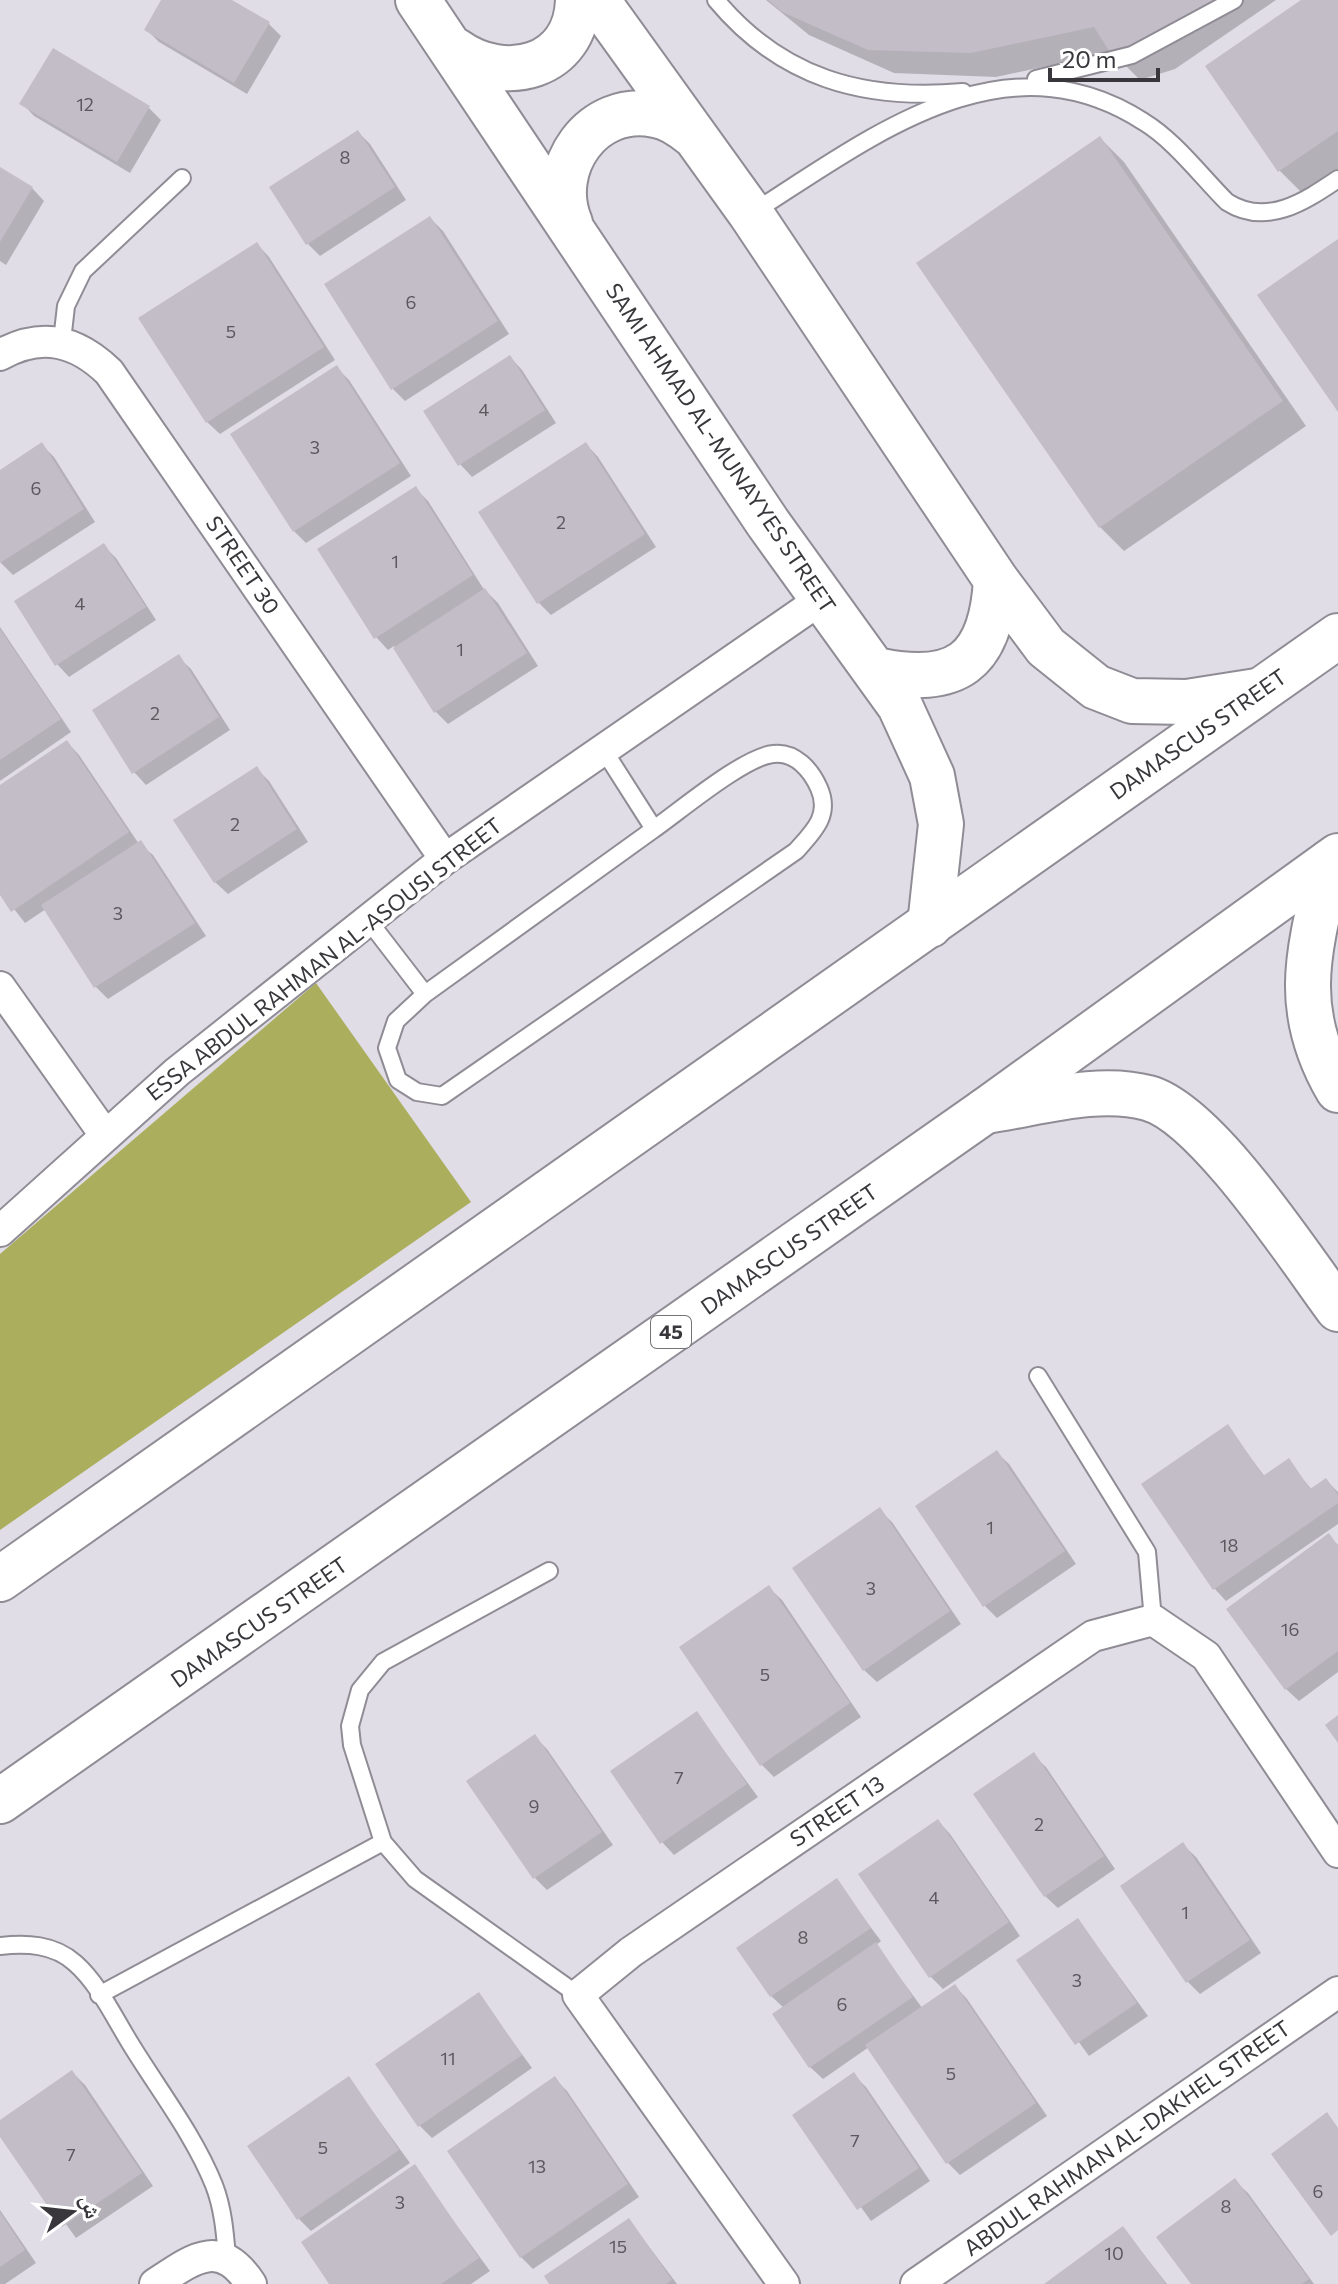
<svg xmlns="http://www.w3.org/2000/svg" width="1338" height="2284" font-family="Commissioner,'Noto Naskh Arabic',sans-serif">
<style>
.forest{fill:#abae5d}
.shadow{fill:#0003}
.building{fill:#c2bdc7}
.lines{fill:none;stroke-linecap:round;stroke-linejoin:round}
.service-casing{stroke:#908c95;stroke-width:20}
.minor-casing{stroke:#908c95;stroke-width:34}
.secondary-casing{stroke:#908c95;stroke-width:48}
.primary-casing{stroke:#908c95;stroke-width:48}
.service{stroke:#fff;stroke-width:16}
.minor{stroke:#fff;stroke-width:30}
.secondary{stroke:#fff;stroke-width:44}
.primary{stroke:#fff;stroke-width:44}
.labels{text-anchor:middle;stroke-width:8;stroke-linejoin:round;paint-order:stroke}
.number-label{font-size:18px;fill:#5b585e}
.shield{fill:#fff;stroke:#747376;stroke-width:2}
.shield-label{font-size:20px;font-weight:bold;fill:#39373b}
.street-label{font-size:22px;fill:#39373b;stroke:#fff}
</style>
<rect width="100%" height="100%" fill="#e1dde6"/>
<path class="forest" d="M 316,983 L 471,1202 L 0,1530 L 0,1254 Z"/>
<path class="shadow" d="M 164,0 L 228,0 L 269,24 L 281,36 L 247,94 L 159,42 L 146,29 Z
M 766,0 L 1276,0 L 1175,69 L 1140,80 L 1112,52 L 996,77 L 894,73 L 809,35 Z
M 1305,0 L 1338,0 L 1338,172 L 1304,195 L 1280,171 L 1208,67 Z
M 22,103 L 149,108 L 161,120 L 130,173 L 34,116 Z
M 358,132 L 370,144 L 406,200 L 320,256 L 308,244 Z
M 1100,138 L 1124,162 L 1306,426 L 1124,551 L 1100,527 Z
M 0,169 L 32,188 L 44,201 L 6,265 L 0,261 Z
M 430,218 L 443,231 L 509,334 L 405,401 L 393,389 Z
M 257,244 L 269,257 L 335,360 L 220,434 L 207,422 Z
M 510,357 L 522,370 L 556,423 L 472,477 L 460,464 Z
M 337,368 L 349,380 L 411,476 L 306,543 L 294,531 Z
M 586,444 L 598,457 L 656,547 L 551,615 L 538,602 Z
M 42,445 L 54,457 L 95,522 L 13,575 L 0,562 L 0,472 Z
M 415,488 L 428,501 L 483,588 L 498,603 L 538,666 L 448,724 L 436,712 L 394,646 L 388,650 L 376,637 Z
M 104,546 L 116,558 L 156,620 L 69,677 L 57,664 Z
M 0,627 L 71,732 L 0,781 Z
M 178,657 L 191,669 L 230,730 L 146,785 L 134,772 Z
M 67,742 L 79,755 L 139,844 L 153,855 L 206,936 L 108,999 L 96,987 L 46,909 L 25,923 L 0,891 L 0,788 Z
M 257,769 L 269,781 L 308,842 L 228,894 L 215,882 Z
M 1228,1427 L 1265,1477 L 1288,1461 L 1312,1490 L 1326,1480 L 1338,1492 L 1338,1524 L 1226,1601 L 1214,1588 Z
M 996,1452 L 1009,1464 L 1076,1564 L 997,1618 L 985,1606 Z
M 879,1510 L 892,1522 L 961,1624 L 877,1682 L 864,1670 Z
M 1329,1536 L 1338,1545 L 1338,1672 L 1299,1701 L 1286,1689 Z
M 769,1588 L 782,1600 L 861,1717 L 774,1777 L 762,1765 Z
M 697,1714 L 758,1797 L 674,1855 L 662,1842 Z
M 535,1737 L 547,1749 L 613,1845 L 547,1890 L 535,1878 L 469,1782 Z
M 1033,1755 L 1046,1767 L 1115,1869 L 1058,1908 L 1045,1896 L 976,1795 Z
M 938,1821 L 950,1834 L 1020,1936 L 943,1989 L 930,1976 Z
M 1183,1845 L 1196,1857 L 1261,1953 L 1200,1994 L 1188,1982 L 1123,1887 Z
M 836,1881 L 881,1941 L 876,1945 L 923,2009 L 955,1986 L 967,1999 L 1047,2116 L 960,2175 L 948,2163 L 869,2047 L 823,2079 L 810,2067 L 784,2008 L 771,1996 Z
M 1078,1920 L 1148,2016 L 1089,2056 L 1019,1960 Z
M 478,1994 L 532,2068 L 432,2138 L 419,2125 Z
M 72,2072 L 85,2085 L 153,2186 L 76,2238 L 0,2133 L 0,2122 Z
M 854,2075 L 866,2087 L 930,2181 L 871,2221 L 795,2116 Z
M 349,2079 L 410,2163 L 311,2231 L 299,2219 Z
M 555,2079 L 567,2091 L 639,2197 L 533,2269 L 521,2257 Z
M 414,2167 L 490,2271 L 471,2284 L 331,2284 Z
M 1235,2181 L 1248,2193 L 1314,2284 L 1193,2284 Z
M 0,2210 L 36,2263 L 5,2284 L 0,2284 Z
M 629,2220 L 677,2284 L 551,2284 Z
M 1123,2228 L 1167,2284 L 1048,2284 Z"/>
<path class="building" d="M 161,0 L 232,0 L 270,22 L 234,83 L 144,30 Z
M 768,0 L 1217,0 L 1151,45 L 1113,57 L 1094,27 L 971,53 L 868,50 L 782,12 Z
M 1301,0 L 1338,0 L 1338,131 L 1278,172 L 1205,66 Z
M 53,48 L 150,106 L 117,162 L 19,104 Z
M 358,130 L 395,187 L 306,245 L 269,187 Z
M 1100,136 L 1283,401 L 1099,528 L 916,263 Z
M 0,167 L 33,187 L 0,242 Z
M 430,216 L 498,321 L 391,390 L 324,284 Z
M 1338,239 L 1338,412 L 1257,295 Z
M 257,242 L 324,347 L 206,423 L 138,318 Z
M 510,355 L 545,410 L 458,466 L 423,411 Z
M 337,365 L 400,463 L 293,532 L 230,434 Z
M 42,442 L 84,509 L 0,563 L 0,470 Z
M 586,442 L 645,534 L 537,604 L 478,512 Z
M 416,486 L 473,575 L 374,639 L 317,549 Z
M 104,543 L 146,607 L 55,666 L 14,601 Z
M 485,588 L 527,653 L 434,713 L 393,648 Z
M 0,629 L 61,719 L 0,760 Z
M 179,654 L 219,717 L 132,774 L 92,710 Z
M 67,740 L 129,832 L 11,912 L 0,895 L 0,785 Z
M 257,766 L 297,829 L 214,883 L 173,820 Z
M 141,840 L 195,923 L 94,988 L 41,905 Z
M 1228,1424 L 1263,1476 L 1289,1458 L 1310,1489 L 1326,1478 L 1338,1495 L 1338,1503 L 1213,1590 L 1141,1484 Z
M 997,1450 L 1065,1551 L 983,1607 L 915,1506 Z
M 880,1507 L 950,1611 L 863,1671 L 792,1568 Z
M 1329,1533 L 1338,1546 L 1338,1651 L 1285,1690 L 1226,1609 Z
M 769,1585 L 850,1703 L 760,1766 L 679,1647 Z
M 697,1711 L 747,1784 L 660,1844 L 610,1771 Z
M 1338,1715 L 1338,1743 L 1325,1725 Z
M 535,1734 L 602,1832 L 533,1879 L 466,1781 Z
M 1034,1752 L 1104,1856 L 1044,1897 L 973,1794 Z
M 938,1819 L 1009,1922 L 929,1978 L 858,1874 Z
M 1183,1842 L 1250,1940 L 1186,1983 L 1120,1886 Z
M 837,1878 L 871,1928 L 770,1997 L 736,1948 Z
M 1078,1918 L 1137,2003 L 1075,2045 L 1016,1960 Z
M 876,1942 L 913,1997 L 809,2068 L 772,2014 Z
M 955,1984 L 1036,2103 L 946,2164 L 865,2045 Z
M 479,1992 L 522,2055 L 418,2127 L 375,2064 Z
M 72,2070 L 142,2173 L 62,2227 L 0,2137 L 0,2120 Z
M 854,2072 L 919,2168 L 857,2210 L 792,2115 Z
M 349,2076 L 399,2150 L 297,2220 L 247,2146 Z
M 555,2076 L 628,2184 L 520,2258 L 447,2151 Z
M 1327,2112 L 1338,2128 L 1338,2230 L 1331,2236 L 1271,2154 Z
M 415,2164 L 479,2258 L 441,2284 L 329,2284 L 301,2242 Z
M 1235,2178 L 1309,2279 L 1302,2284 L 1191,2284 L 1156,2237 Z
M 0,2212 L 25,2250 L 0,2267 Z
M 629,2218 L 672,2280 L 666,2284 L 549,2284 L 544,2276 Z
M 1123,2226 L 1166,2284 L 1044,2284 Z"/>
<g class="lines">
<g class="service-casing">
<path id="service" d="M 716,0 C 781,78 863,101 963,92
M 1036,79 L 1132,55 L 1234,0
M 752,213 C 870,138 1004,31 1144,122 C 1175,141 1201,176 1227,202 C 1266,227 1304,202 1338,179
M 62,341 L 66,306 L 83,271 L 182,178
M 603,749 L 654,829 L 425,994 L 396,1021 L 387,1048 L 398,1080 L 417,1092 L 442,1096 L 796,851 C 814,831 831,815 819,788 C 811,770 795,751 773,754 C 744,757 681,810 654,829
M 368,920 L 425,994
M 1038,1376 L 1147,1552 L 1153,1620
M 549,1571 L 383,1662 L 360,1690 L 350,1726 L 352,1745 L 383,1842 L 415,1879 L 578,1995
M 0,1946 C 26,1943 54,1944 75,1963 C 98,1983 114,2017 130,2043 C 158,2089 194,2135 214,2185 C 223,2208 225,2233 227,2257
M 99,1995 L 383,1842"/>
</g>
<g class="minor-casing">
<path id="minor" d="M 0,355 C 41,332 76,340 109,372 L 445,859
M 0,987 L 105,1135
M 0,1231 L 177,1072 L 445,859 L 823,598
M 155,2284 C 194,2258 220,2237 251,2284
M 784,2284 L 578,1995 L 631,1952 L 1093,1636 L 1153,1620 L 1206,1656 L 1338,1852
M 916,2284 L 1338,1992"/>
</g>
<g class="secondary-casing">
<path id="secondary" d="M 418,0 L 768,523 L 900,706 L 932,776 L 941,824 L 930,925
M 597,0 L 751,214 L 996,580 L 1046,647 L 1096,687 L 1132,701 L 1187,702 L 1257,691
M 455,50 C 505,86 576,68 578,0
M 570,223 C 547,168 592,102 655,115 C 669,117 682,126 693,135
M 876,670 C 956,687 991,663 996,580
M 1330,862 C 1309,949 1290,1008 1338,1090
M 985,1111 C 1036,1104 1097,1084 1148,1098 C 1207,1114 1300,1258 1338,1309"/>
</g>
<g class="primary-casing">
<path id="primary" d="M 0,1579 L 1338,636
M 0,1801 L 985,1111 L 1338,856"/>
</g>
<use href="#service" class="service"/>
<use href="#minor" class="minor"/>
<use href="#secondary" class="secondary"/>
<use href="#primary" class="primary"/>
</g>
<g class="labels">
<g class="number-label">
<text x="85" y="111">12</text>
<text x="345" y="164">8</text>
<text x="411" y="309">6</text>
<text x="231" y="338">5</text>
<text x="484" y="416">4</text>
<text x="315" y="454">3</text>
<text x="36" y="495">6</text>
<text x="561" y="529">2</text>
<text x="395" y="568">1</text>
<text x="80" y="610">4</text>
<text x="460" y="656">1</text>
<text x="155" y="720">2</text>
<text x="235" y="831">2</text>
<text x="118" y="920">3</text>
<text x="990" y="1534">1</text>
<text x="1229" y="1552">18</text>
<text x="871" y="1595">3</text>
<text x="1290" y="1636">16</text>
<text x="765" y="1681">5</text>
<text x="679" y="1784">7</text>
<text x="534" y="1813">9</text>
<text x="1039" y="1831">2</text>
<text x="934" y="1904">4</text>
<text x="1185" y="1919">1</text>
<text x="803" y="1944">8</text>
<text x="1077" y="1987">3</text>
<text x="842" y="2011">6</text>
<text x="448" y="2065">11</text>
<text x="951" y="2080">5</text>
<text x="855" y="2147">7</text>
<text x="323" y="2154">5</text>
<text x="71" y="2161">7</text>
<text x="537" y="2173">13</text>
<text x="1318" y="2198">6</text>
<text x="400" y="2209">3</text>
<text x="1226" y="2213">8</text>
<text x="618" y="2253">15</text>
<text x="1114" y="2260">10</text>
</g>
<rect class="shield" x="651" y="1316" width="40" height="32" rx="6"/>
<g class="shield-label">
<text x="671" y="1339">45</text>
</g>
<g class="street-label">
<text transform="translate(721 448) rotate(56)" y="8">SAMI AHMAD AL-MUNAYYES STREET</text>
<text transform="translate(243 565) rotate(56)" y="8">STREET 30</text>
<text transform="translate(1198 734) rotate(-35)" y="8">DAMASCUS STREET</text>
<text transform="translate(324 959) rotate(-38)" y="8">ESSA ABDUL RAHMAN AL-ASOUSI STREET</text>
<text transform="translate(789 1249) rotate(-35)" y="8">DAMASCUS STREET</text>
<text transform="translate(259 1622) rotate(-35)" y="8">DAMASCUS STREET</text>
<text transform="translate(837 1811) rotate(-34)" y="8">STREET 13</text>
<text transform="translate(1127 2138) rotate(-35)" y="8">ABDUL RAHMAN AL-DAKHEL STREET</text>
</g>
</g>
<g transform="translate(72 2212) rotate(75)" stroke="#ffffff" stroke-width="6" paint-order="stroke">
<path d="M0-6L14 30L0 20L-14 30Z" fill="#39373b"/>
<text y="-12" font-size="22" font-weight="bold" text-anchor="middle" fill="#39373b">ش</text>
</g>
<path d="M1050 68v12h108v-12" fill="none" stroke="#39373b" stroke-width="4"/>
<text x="1062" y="68" font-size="24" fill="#39373b" stroke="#ffffff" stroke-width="6" paint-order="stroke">20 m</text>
</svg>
